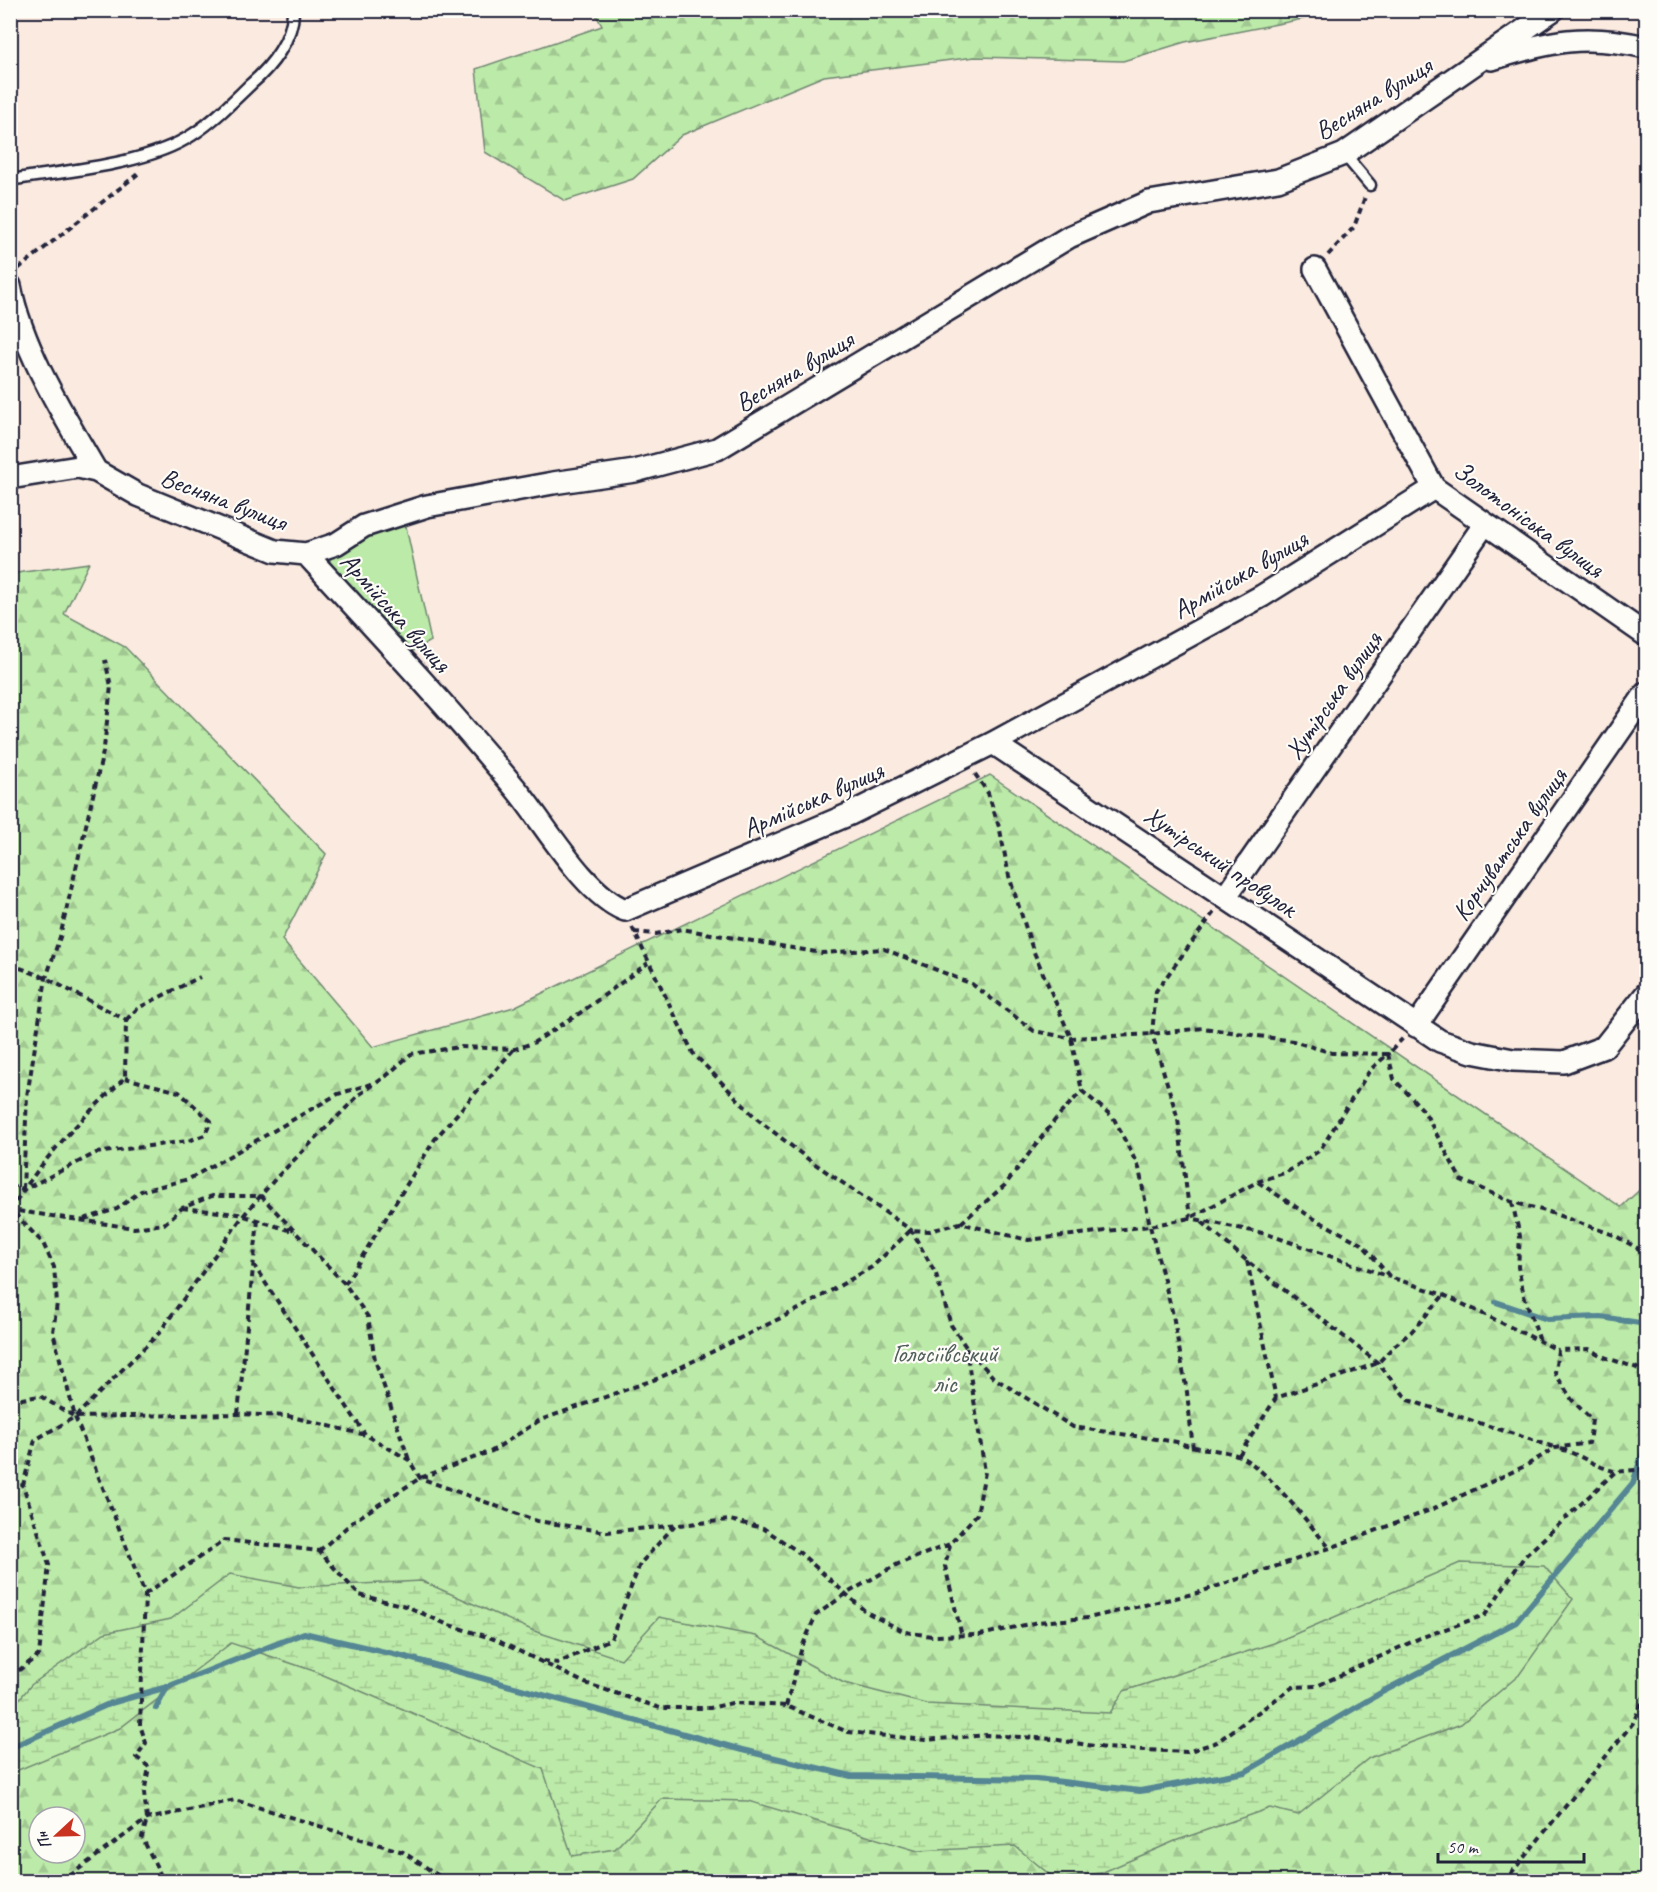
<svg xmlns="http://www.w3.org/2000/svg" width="1657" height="1892" font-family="Caveat,sans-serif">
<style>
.green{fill:#bceaa8;stroke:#6f8672;stroke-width:1.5}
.forest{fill:url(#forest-firs);stroke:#6f8672;stroke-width:1.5;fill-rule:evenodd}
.wetland{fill:url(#wetland-marsh);stroke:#6f8672;stroke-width:1.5}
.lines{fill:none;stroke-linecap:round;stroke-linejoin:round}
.stream{stroke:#558694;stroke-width:6}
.service-casing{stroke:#22223b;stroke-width:15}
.minor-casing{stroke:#22223b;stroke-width:26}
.path{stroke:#22223b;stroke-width:4;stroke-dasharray:6 4.5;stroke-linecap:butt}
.service{stroke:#fdfcf7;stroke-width:10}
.minor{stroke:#fdfcf7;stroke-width:21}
.labels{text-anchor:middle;stroke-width:4.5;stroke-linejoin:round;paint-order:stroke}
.street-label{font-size:26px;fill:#22223b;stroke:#fdfcf7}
.park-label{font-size:26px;fill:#505e5c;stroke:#fdfcf7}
</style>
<defs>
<pattern id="forest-firs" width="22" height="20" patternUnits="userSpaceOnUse" patternTransform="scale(1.5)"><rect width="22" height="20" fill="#bceaa8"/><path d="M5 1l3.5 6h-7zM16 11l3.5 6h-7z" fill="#a1c892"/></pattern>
<pattern id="wetland-marsh" width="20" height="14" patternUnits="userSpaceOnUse" patternTransform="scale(1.5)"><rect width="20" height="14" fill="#bceaa8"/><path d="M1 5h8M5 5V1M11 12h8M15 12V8" fill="none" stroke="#a1c892"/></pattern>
</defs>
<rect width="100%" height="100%" fill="#faeadf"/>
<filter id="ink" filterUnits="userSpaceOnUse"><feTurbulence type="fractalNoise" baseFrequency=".0167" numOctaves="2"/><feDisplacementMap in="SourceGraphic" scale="12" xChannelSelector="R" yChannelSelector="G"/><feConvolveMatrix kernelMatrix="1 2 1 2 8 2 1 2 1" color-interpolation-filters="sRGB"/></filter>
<g filter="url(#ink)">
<path class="green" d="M 403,513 L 431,641 L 402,657 L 325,574 L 336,544 Z"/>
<path class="forest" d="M 594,11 L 1331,11 L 1303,19 L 1185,42 L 1123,61 L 975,57 L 824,76 L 682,135 L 633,179 L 565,201 L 485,152 L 476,69 L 602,26 Z
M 89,563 L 64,614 L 125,647 L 326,854 L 282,940 L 373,1047 L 514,1007 L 990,775 L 1621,1207 L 1646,1184 L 1646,1881 L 11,1881 L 10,574 ZM 39,1817 L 75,1817 L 75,1853 L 39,1853 Z"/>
<path class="wetland" d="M 1460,1563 L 1544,1566 L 1573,1599 L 1519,1675 L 1461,1724 L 1369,1758 L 1298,1815 L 1270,1808 L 1175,1841 L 1101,1873 L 1055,1879 L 1015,1846 L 918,1851 L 748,1801 L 662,1799 L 615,1849 L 572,1856 L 543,1769 L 314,1671 L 231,1643 L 120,1728 L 11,1773 L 11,1709 L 31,1685 L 104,1633 L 171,1619 L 230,1574 L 299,1587 L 422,1581 L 534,1631 L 621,1659 L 659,1617 L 756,1636 L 844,1683 L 926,1704 L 1110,1713 L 1124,1691 L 1274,1643 Z"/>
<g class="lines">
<path class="stream" d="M 1496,1302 L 1547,1319 L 1601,1317 L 1646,1324
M 156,1708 L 167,1687
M 10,1748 L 111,1703 L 167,1687 L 304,1633 L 402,1656 L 742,1750 L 851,1776 L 1037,1779 L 1140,1791 L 1245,1772 L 1384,1691 L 1516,1622 L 1633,1483 L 1646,1443"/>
<g class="service-casing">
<path id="service" d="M 1344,154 L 1370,185
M 10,180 C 64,171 147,165 192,135 C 214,121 232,102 251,84 C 271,67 294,38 293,10"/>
</g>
<g class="minor-casing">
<path id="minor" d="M 1492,59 C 1552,41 1583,33 1646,47
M 1315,269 L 1434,488 L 1646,635
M 10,286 C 22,349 64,416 96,471
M 10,478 L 78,467 L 96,471 L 138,495 L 275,551 L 306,554 L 336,544 L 364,526 L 427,506 L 553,483 L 635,471 L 717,449 L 1069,237 L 1149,202 L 1278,180 L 1344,154 L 1553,10
M 306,554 C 377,631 449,708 516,789 C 545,824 584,894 625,910 L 850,814 L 993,743 L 1262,596 L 1434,488
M 993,743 L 1440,1041 L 1472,1052 L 1513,1060 L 1564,1062 L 1604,1047 L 1646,994
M 1226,896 L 1484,525
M 1416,1026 L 1646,693"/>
</g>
<path class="path" d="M 1328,255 L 1354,227 L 1365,197
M 18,269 L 139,173
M 975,774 L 988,793 L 1000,830 L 1009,876 L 1033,950 L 1071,1038 L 1082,1091 L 1113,1117 L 1139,1168 L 1150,1226 L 1173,1315 L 1187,1392 L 1193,1449
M 1214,912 L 1156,991 L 1152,1034 L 1178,1119 L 1190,1218 L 1267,1234 L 1390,1277
M 632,927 L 693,1053 L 756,1118 L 808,1159 L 911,1230 L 936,1274 L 951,1325 L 966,1347 L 994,1378 L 1073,1427 L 1177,1442 C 1196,1450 1224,1449 1239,1456 C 1269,1470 1307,1523 1330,1548
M 634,932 L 656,934 L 682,929 L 822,953 L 884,949 L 972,984 L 1034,1031 L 1071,1038 L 1152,1034 L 1203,1028 L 1293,1041 L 1332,1053 L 1388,1054 L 1404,1037
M 10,964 L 46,978 L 126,1020 L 125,1078 C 82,1118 41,1159 11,1210 L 43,1243 L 54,1267 L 57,1303 L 53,1332 L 75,1417 L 145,1594 L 140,1725 L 146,1743 L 136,1757 L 149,1767 L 144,1793 L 147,1819 L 142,1837 L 164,1882
M 126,1020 L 138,1008 L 200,977
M 1258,1182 L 1311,1217 L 1362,1244 L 1390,1277 L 1444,1295 L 1558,1350
M 10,1186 L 23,1190 L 96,1153 L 188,1141 L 205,1135 L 211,1121 L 179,1092 L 125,1078
M 23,1189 L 27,1096 L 46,978 L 60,937 L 104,748 L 111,686 L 105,660
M 1512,1202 L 1520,1236 L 1518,1267 L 1524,1296 L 1540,1341
M 182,1208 L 238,1214 L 295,1232
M 10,1213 L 11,1210 L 134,1228 L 164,1224 L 182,1208 L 212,1196 L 261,1196 L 345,1284 L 368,1317 L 375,1360 L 409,1460
M 84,1219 L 117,1209 L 141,1191 L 189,1179 L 338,1094 L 374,1083
M 1202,1222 L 1247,1261 L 1378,1363 L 1408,1400 L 1554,1447
M 961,1223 L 1005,1185 L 1058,1116 L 1082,1091
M 1247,1261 L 1276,1398
M 253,1264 L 365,1434
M 345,1284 L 435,1139 L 514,1049
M 10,1401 L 40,1396 L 75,1417 L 238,1414 L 288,1416 L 366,1435 L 409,1460 L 420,1478 L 537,1521 L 607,1532 L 730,1520 L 763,1528 L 800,1553 L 866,1612 L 905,1632 L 932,1636 L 980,1635 L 1038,1622 L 1088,1618 L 1197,1593 L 1330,1548 L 1433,1509 L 1527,1465 L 1555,1448 L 1589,1443 L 1592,1420 L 1572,1400 L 1555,1373 L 1558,1350 L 1589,1349 L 1604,1357 L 1637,1368 L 1646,1376
M 238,1414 L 258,1220
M 1561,1449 C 1581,1455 1594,1466 1614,1471
M 1239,1455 L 1276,1398 L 1378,1363 L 1394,1346 L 1411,1332 L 1444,1295
M 10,1487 L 23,1485
M 950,1545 L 945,1566 L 962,1636
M 319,1551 L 355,1520 L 420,1478 L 492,1451 L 540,1420 L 659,1378 L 803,1307 L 872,1267 L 911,1230 L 930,1231 L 960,1223 L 1028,1240 L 1150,1226 L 1190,1218 L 1257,1182 L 1287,1172 L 1320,1150 L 1370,1070 L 1388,1054 L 1394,1079 L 1424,1111 L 1461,1180 L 1512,1202 L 1549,1212 L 1614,1235 L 1646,1253
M 1646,1568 L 1644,1587 L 1646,1593
M 145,1594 L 225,1540 L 319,1551 L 359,1595 L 406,1606 L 446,1624 L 494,1639 L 585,1683 L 660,1708 L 710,1708 L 732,1703 L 786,1706 L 848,1732 L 926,1740 L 987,1735 L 1053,1739 L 1105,1748 L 1187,1752 L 1217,1742 L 1293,1687 L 1317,1686 L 1420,1638 L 1485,1615 L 1524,1557 L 1615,1472 L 1646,1469
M 543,1661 L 558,1663 L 611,1639 L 640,1564 L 675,1525
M 10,1677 L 39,1655 L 49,1565 L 23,1485 L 35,1440 L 75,1417 L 159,1333 L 243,1216 L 277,1177 L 360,1094 L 385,1077 L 411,1054 L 460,1047 L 515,1049 L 533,1043 L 580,1013 L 648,963
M 786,1706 L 802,1647 L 816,1615 L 846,1594 L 898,1564 L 950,1544 L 977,1514 L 985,1472 L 966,1348
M 61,1882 L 147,1819 L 235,1800 L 403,1852 L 448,1882
M 1504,1882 L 1633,1723 L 1646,1693"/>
<use href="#service" class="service"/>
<use href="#minor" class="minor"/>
</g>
</g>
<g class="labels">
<g class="street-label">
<text transform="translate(1373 98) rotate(-32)" y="9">Весняна вулиця</text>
<text transform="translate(794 371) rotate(-31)" y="9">Весняна вулиця</text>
<text transform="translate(224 499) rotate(21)" y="9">Весняна вулиця</text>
<text transform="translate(1529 519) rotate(36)" y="9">Золотоніська вулиця</text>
<text transform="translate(1240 574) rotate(-30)" y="9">Армійська вулиця</text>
<text transform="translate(396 612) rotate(48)" y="9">Армійська вулиця</text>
<text transform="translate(1333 695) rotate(-55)" y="9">Хутірська вулиця</text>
<text transform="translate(813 799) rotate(-24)" y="9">Армійська вулиця</text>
<text transform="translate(1509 844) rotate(-55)" y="9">Корчуватська вулиця</text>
<text transform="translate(1221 861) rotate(34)" y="9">Хутірський провулок</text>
</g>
<g class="park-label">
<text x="945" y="1362">Голосіївський<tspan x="945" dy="30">ліс</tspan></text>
</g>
</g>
<rect width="1657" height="1892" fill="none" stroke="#fdfcf7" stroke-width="36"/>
<rect x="18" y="18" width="1621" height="1856" fill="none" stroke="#22223b" stroke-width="2" filter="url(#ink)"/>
<g transform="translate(57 1835) rotate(248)"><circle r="28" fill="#fdfcf7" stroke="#a5a5ac" stroke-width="1.5"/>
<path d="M0-4.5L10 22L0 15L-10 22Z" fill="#c8321e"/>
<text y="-9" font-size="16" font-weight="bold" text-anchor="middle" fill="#22223b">Пн</text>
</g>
<path d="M1438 1853v9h146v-9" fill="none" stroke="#22223b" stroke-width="3"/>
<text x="1447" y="1853" font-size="18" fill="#22223b" stroke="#fdfcf7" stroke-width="4.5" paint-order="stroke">50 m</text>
</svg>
